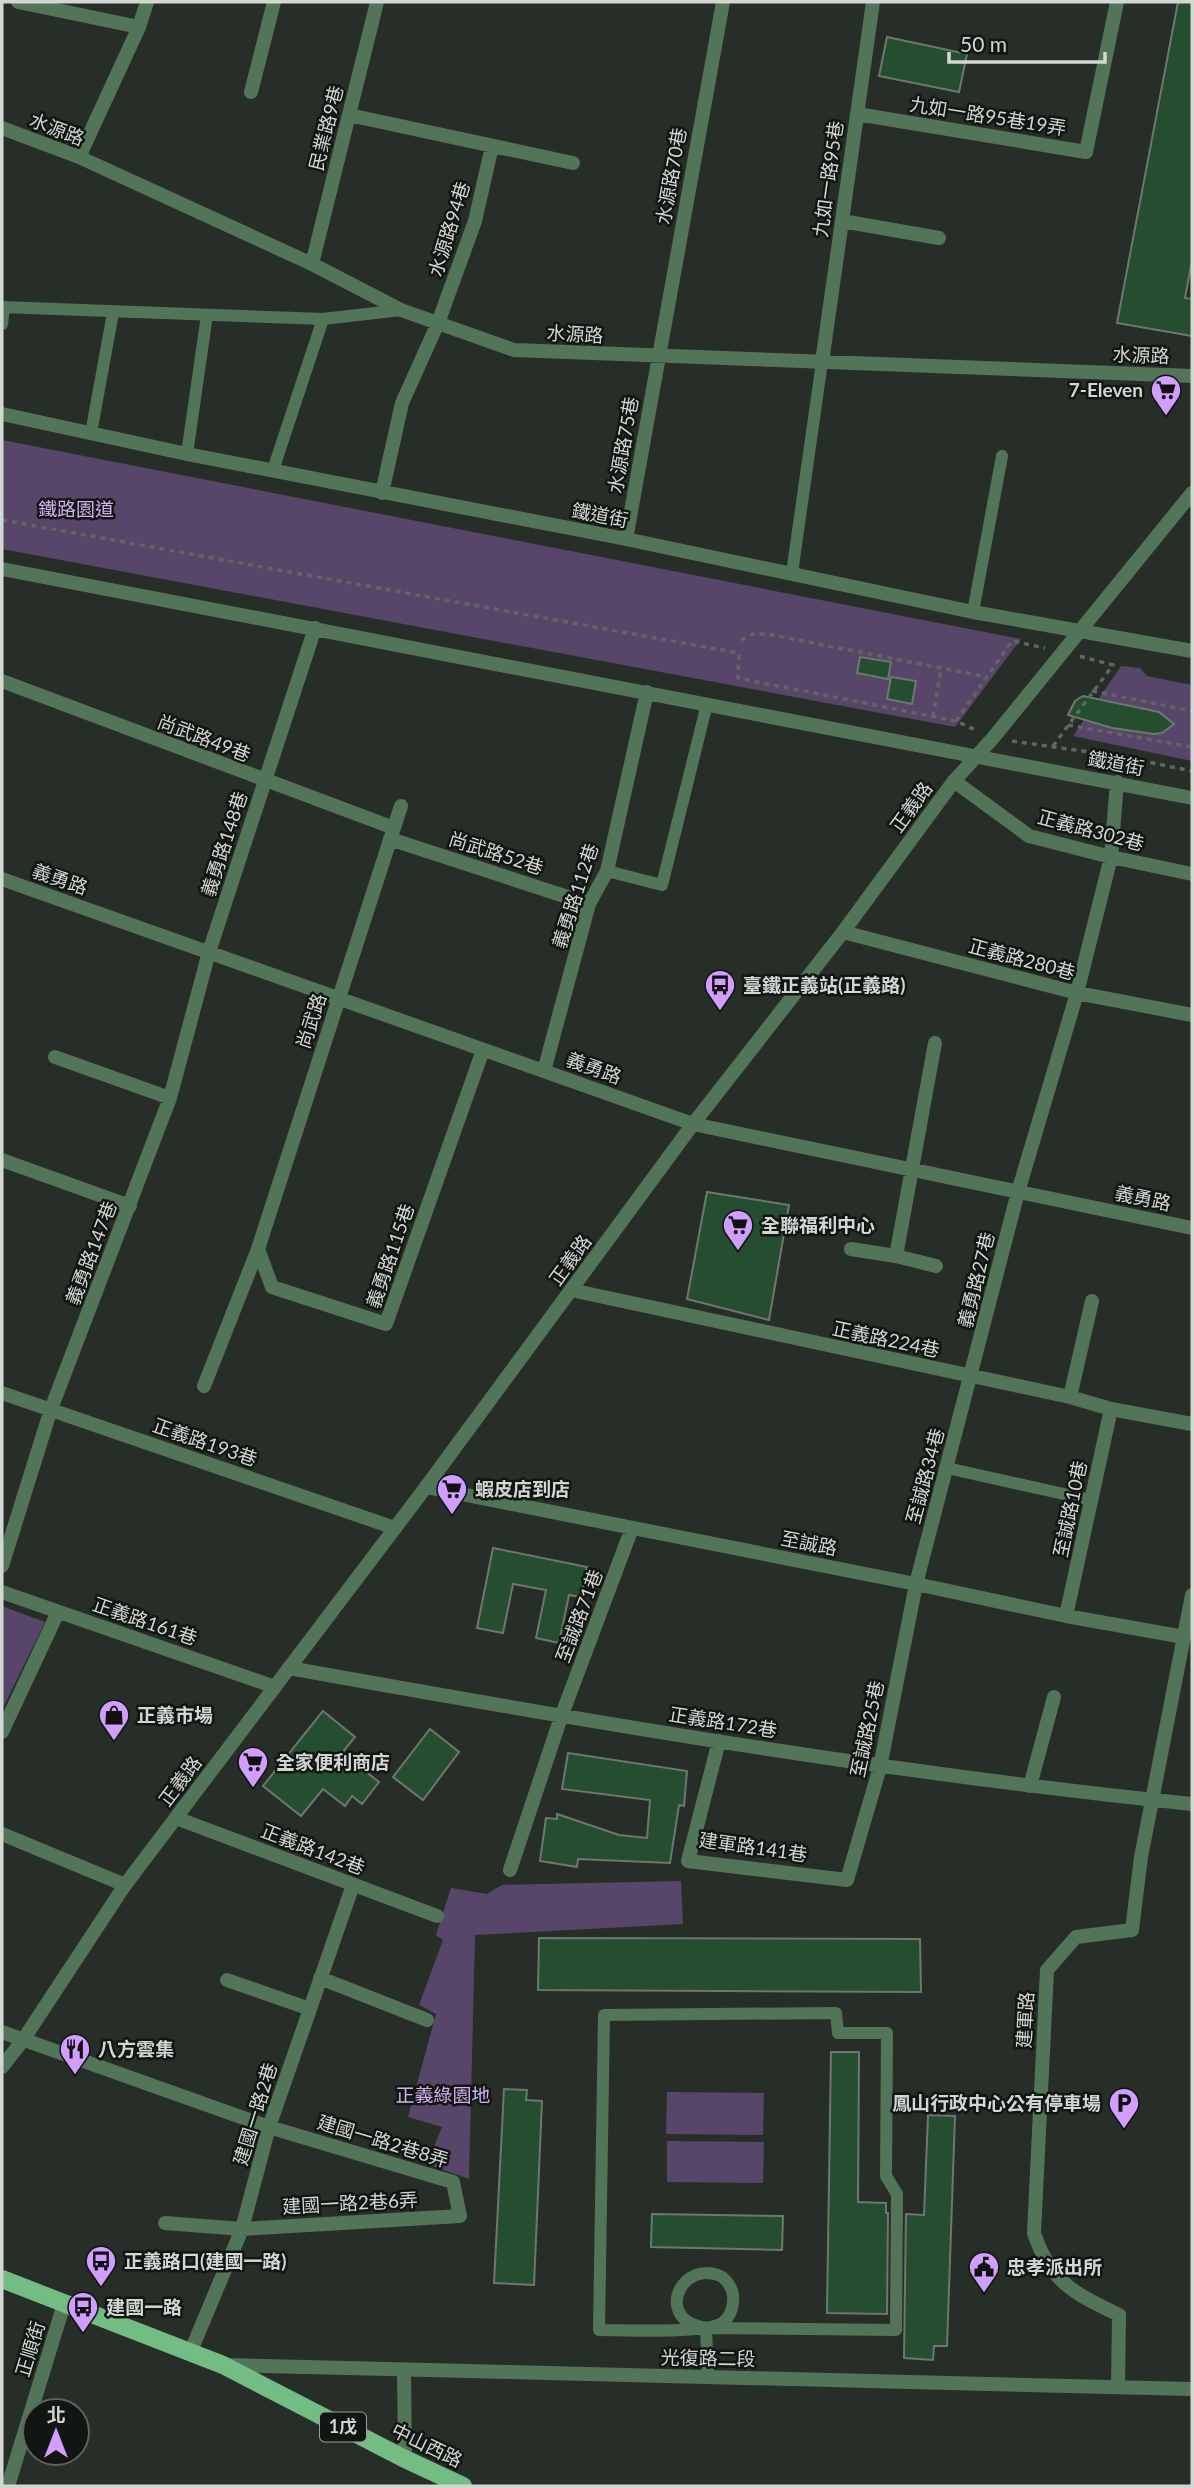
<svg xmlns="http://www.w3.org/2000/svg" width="1194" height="2488" font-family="Lato,'Noto Sans TC',sans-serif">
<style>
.green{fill:#58456a}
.building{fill:#244e2f;stroke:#6e776f;stroke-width:2}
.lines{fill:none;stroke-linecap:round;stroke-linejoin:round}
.path{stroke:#606661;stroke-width:3.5;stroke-dasharray:5 5;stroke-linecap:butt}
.service{stroke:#527559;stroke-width:12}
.minor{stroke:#527559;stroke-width:14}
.tertiary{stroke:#527559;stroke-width:14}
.primary{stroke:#73bd84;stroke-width:18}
.labels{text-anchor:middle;stroke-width:5;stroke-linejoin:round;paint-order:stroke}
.shield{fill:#121613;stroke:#989d99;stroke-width:2}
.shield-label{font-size:18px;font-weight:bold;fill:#d2d7d3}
.street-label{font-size:19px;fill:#d2d7d3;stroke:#121613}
.poi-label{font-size:19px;font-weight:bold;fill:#d2d7d3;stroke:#121613;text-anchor:start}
.park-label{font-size:19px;fill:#d3b0f4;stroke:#121613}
</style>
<rect width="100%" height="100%" fill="#272e28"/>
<path class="green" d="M 2,440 L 1021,639 L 955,727 L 2,549 Z
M 1121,666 L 1140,668 L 1147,676 L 1192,685 L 1192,761 L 1073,736 Z
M 2,1606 L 45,1622 L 2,1710 Z
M 681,1881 L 683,1924 L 475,1935 L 469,2179 L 427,2164 L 442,2127 L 408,2117 L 436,2014 L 419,2005 L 443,1940 L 436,1935 L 451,1888 L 487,1894 L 502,1885 Z
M 667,2092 L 764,2093 L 763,2135 L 666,2134 Z
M 667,2141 L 764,2142 L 763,2183 L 667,2182 Z"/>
<path class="building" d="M 1178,2 L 1192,2 L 1192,261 L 1185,298 L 1192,299 L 1192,336 L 1117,323 Z
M 887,37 L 967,54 L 959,92 L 879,76 Z
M 860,657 L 891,662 L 888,679 L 857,673 Z
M 891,677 L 916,681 L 912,704 L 887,699 Z
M 1083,696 L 1159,712 L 1174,724 L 1162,733 L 1154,734 L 1112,728 L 1068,715 L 1075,701 Z
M 707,1192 L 789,1205 L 769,1320 L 687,1299 Z
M 493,1548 L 587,1567 L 581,1597 L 569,1595 L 559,1643 L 536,1638 L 546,1590 L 513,1584 L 503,1633 L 477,1628 Z
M 323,1711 L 355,1737 L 342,1753 L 379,1782 L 362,1804 L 352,1796 L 345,1806 L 323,1789 L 301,1816 L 263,1786 Z
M 430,1729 L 459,1752 L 423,1800 L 393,1777 Z
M 568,1753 L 687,1771 L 684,1806 L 679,1805 L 670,1863 L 578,1859 L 577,1867 L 540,1861 L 546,1818 L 557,1819 L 557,1814 L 619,1835 L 647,1838 L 650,1800 L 562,1789 Z
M 539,1938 L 920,1939 L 921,1992 L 538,1990 Z
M 831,2052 L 859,2052 L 858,2202 L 886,2203 L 886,2213 L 888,2213 L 887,2314 L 827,2313 Z
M 504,2089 L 527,2090 L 526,2100 L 542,2101 L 534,2285 L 494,2283 Z
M 928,2115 L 955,2116 L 947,2346 L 934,2346 L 933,2360 L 904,2358 L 906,2214 L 924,2215 Z
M 652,2214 L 783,2216 L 782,2250 L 651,2247 Z"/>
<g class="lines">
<path class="path" d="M 2,520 L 733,652 L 739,654 L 738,678 L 956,721 L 978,731
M 741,640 L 753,634 L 767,634 L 987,677
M 1092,691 L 1192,711
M 933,717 L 941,668
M 956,721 L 1012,641 L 1045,648
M 1068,725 L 1192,747
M 1012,741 L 1118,756 L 1192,771
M 1053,746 L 1113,665 L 1079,656"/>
<path class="service" d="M 2,307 L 323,319 L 401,310
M 2,324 L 4,307
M 91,433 L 113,313
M 187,454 L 207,315
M 273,470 L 323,319
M 792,573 L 822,362
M 973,612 L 1002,456
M 607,871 L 662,885 L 707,704
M 947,1468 L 1091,1500
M 706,2328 C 701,2327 695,2326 690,2323 C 661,2307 684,2263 718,2275 C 725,2277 732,2287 733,2295 C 734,2305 731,2317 722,2323 C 705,2334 623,2330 599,2330 L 604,2015 L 836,2013 L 838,2033 L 887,2033 L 886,2176 L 897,2194 L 896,2330 L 706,2328 L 708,2377"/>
<path class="minor" d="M 18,2 L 139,27
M 251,92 L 274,2
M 857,114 L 1086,152 L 1117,2
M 349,115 L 573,163
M 2,128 L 79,157 L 312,264 L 401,310 L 514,350 L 1192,376
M 79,157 L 139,27 L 147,2
M 842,221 L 939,238
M 312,264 L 377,2
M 822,362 L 873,2
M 2,414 L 187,454 L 626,539 L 973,612 L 1192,651
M 382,493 L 402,403 L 438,323 L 475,221 L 492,146
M 626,539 L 723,2
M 2,569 L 1192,798
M 2,681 L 394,828
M 954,781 L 1029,836 L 1111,857 L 1192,874
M 390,839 L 589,904
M 2,879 L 693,1124 L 1192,1228
M 843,932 L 1077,993 L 1192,1015
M 55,1057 L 170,1098
M 544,1071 L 589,904 L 607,871 L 647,692
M 2,1160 L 130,1206
M 258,1249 L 272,1287 L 386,1324 L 483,1050
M 851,1249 L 896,1256 L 936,1266
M 896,1256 L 935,1043
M 571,1290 L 1070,1397 L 1111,1409 L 1192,1424
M 204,1386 L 258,1249 L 401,806
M 2,1393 L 395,1528
M 1070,1397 L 1092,1301
M 426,1487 L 916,1584 L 1066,1616 L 1184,1637
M 2,1566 L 51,1409 L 170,1098 L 209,952 L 315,628
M 2,1592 L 275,1687
M 1066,1616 L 1111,1409
M 289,1668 C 589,1722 889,1773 1192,1804
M 2,1732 L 58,1612
M 719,1741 L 688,1861 L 847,1880 L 880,1767 L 916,1584 L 1018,1192 L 1077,993 L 1111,857 L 1117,782
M 1030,1786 L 1054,1697
M 176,1818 L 437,1916
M 2,1834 L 125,1885
M 510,1870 L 561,1717 L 632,1528
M 320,1978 L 427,2020
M 227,1980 L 310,2009
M 2,2032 L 269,2127 L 453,2182 L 460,2216 L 242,2229 L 165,2223
M 190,2353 L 242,2229 L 269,2127 L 353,1885
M 404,2370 L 405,2459
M 1118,2387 L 1119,2315 C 1075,2294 1050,2282 1034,2233 L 1047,1970 L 1076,1937 L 1132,1930 L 1141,1857 L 1192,1595
M 8,2486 L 64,2304"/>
<path class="tertiary" d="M 2,2067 L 23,2040 L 125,1885 L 426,1487 L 693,1124 L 843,932 L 954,781 L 993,738 L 1192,493
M 224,2365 L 1192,2389"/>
<path class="primary" d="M 2,2279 L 223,2365 L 405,2459 L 463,2486"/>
</g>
<defs>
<g id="supermarket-pin" transform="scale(1.575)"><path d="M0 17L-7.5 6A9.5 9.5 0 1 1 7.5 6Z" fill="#d19dfe" stroke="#121613"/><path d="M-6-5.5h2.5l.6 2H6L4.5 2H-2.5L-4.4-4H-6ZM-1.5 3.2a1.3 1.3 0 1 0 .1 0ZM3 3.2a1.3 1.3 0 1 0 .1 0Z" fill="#111"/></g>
<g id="bus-pin" transform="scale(1.575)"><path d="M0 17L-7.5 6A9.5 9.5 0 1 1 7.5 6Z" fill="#d19dfe" stroke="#121613"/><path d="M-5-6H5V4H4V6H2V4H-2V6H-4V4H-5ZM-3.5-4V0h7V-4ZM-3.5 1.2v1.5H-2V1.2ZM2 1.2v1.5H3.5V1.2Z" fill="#111"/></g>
<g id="shop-pin" transform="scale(1.575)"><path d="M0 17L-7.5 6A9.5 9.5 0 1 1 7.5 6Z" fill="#d19dfe" stroke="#121613"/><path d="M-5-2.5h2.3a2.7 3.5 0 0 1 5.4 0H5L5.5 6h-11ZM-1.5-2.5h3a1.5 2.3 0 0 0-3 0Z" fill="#111"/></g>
<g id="restaurant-pin" transform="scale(1.575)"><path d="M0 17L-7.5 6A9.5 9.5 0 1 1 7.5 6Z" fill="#d19dfe" stroke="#121613"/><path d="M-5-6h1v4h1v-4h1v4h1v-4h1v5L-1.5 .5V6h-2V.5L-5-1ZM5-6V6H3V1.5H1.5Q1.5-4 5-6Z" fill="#111"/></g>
<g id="parking-pin" transform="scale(1.575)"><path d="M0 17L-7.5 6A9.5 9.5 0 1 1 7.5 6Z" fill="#d19dfe" stroke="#121613"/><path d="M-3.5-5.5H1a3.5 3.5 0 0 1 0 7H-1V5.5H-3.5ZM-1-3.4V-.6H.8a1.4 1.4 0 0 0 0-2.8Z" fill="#111"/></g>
<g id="civic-pin" transform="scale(1.575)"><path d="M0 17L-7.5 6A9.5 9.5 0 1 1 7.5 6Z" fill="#d19dfe" stroke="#121613"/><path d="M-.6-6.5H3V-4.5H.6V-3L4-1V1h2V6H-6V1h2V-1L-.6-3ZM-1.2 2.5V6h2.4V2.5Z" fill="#111"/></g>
</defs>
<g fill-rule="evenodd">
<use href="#supermarket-pin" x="1166" y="390"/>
<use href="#bus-pin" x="720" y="985"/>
<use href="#supermarket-pin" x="738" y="1225"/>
<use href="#supermarket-pin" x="452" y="1489"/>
<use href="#shop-pin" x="114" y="1715"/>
<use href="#supermarket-pin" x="253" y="1762"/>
<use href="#restaurant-pin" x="75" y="2049"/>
<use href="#parking-pin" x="1124" y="2103"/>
<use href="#bus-pin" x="101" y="2261"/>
<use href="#civic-pin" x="984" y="2267"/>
<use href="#bus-pin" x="83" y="2307"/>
</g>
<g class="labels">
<rect class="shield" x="320" y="2412.5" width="46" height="29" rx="5"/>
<g class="shield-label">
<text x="343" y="2433">1戊</text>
</g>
<g class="street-label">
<text transform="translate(988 116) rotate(9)" y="7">九如一路95巷19弄</text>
<text transform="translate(326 128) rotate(-76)" y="7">民業路9巷</text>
<text transform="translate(57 129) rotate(21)" y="7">水源路</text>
<text transform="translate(671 176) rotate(-80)" y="7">水源路70巷</text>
<text transform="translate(828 179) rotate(-82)" y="7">九如一路95巷</text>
<text transform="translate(449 229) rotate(-73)" y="7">水源路94巷</text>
<text transform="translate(575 334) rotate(3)" y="7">水源路</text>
<text transform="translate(1141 355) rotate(2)" y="7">水源路</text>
<text transform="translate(623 445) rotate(-80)" y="7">水源路75巷</text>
<text transform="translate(600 515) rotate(11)" y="7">鐵道街</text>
<text transform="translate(204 738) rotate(21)" y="7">尚武路49巷</text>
<text transform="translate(1116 763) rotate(11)" y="7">鐵道街</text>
<text transform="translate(911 807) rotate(-54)" y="7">正義路</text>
<text transform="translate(1091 830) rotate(15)" y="7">正義路302巷</text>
<text transform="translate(224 844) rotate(-72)" y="7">義勇路148巷</text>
<text transform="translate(496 853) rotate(18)" y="7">尚武路52巷</text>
<text transform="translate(60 879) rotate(19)" y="7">義勇路</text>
<text transform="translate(575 896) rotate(-72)" y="7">義勇路112巷</text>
<text transform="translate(1022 959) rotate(15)" y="7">正義路280巷</text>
<text transform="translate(311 1021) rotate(-72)" y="7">尚武路</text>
<text transform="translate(594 1068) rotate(20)" y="7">義勇路</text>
<text transform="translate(1143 1198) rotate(12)" y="7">義勇路</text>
<text transform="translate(91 1253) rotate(-69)" y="7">義勇路147巷</text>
<text transform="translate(390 1256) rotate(-71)" y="7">義勇路115巷</text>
<text transform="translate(570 1260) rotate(-54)" y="7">正義路</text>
<text transform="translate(976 1280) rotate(-76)" y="7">義勇路27巷</text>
<text transform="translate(886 1339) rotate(12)" y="7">正義路224巷</text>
<text transform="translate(205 1442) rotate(19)" y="7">正義路193巷</text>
<text transform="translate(925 1476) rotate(-75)" y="7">至誠路34巷</text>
<text transform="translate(1070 1509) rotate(-78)" y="7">至誠路10巷</text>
<text transform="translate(809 1543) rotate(11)" y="7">至誠路</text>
<text transform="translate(579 1616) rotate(-69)" y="7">至誠路71巷</text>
<text transform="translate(145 1621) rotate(19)" y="7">正義路161巷</text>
<text transform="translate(723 1722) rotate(9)" y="7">正義路172巷</text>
<text transform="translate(867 1729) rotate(-78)" y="7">至誠路25巷</text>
<text transform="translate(180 1781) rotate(-53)" y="7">正義路</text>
<text transform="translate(753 1847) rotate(8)" y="7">建軍路141巷</text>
<text transform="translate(313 1849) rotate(21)" y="7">正義路142巷</text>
<text transform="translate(1025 2020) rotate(-87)" y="7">建軍路</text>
<text transform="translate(255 2114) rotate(-73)" y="7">建國一路2巷</text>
<text transform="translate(383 2141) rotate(17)" y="7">建國一路2巷8弄</text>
<text transform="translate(350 2203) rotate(-3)" y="7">建國一路2巷6弄</text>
<text transform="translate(30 2349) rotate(-73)" y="7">正順街</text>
<text transform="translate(708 2358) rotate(1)" y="7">光復路二段</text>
<text transform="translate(427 2445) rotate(26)" y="7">中山西路</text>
</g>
<g class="poi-label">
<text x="1143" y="397" text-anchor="end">7-Eleven</text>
<text x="743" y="992">臺鐵正義站(正義路)</text>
<text x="761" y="1232">全聯福利中心</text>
<text x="475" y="1496">蝦皮店到店</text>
<text x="137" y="1722">正義市場</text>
<text x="276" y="1769">全家便利商店</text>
<text x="98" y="2056">八方雲集</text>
<text x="1101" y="2110" text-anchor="end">鳳山行政中心公有停車場</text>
<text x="124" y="2268">正義路口(建國一路)</text>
<text x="1007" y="2274">忠孝派出所</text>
<text x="106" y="2314">建國一路</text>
</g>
<g class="park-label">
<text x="76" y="516">鐵路園道</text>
<text x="443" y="2102">正義綠園地</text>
</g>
</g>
<rect width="1194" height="2488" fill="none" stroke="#d2d7d3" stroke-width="7"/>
<g transform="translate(56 2432)"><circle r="33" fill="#121613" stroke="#5f6360" stroke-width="2"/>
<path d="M0-5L12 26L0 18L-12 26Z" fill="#d19dfe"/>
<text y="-10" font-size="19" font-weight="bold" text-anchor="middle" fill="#d2d7d3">北</text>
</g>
<path d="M949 52v10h156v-10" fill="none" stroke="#d2d7d3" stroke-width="3.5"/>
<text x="960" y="52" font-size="21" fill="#d2d7d3" stroke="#121613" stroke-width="5" paint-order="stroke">50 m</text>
</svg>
